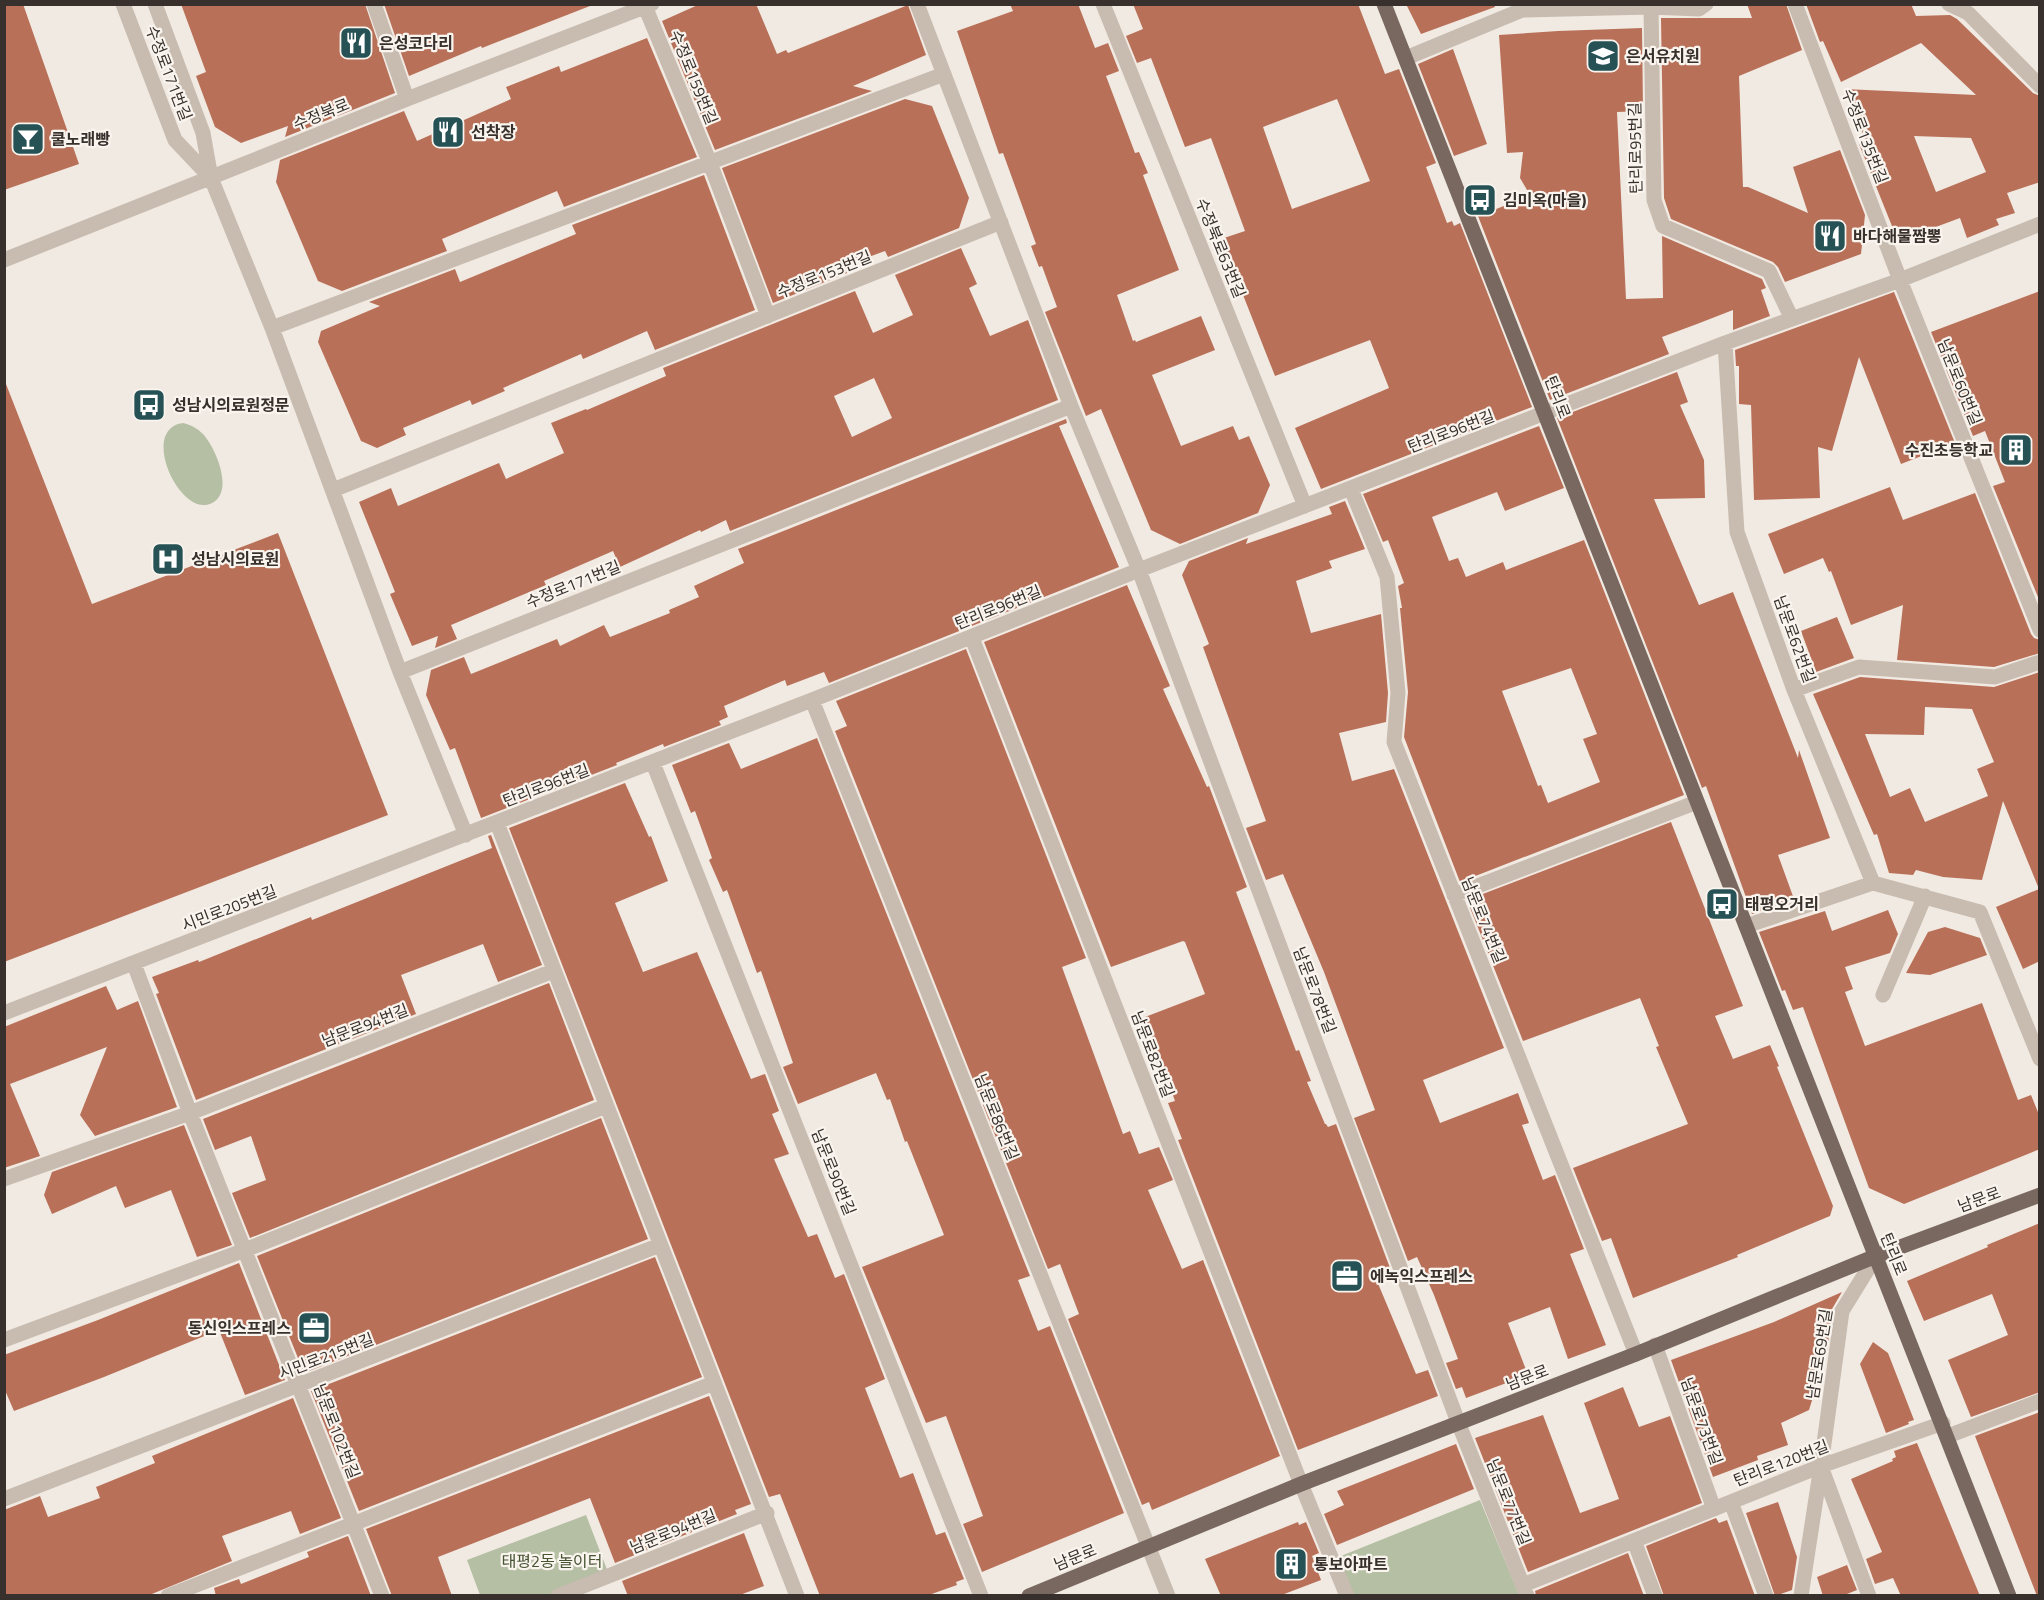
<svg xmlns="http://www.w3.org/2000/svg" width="2044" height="1600" font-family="'Titillium Web','Noto Sans KR',sans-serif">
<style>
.green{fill:#b5bfa3}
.building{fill:#b97058;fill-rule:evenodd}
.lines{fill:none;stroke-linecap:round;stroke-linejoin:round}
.minor{stroke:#c8bbaf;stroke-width:15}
.major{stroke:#78685f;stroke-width:15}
.labels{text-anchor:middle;stroke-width:4.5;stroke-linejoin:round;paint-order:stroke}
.poi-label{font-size:16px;font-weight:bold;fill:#38302c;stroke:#f9f4ee;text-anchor:start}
.street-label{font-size:16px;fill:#38302c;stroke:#f9f4ee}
.park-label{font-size:16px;fill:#475432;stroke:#f9f4ee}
</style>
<rect width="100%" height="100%" fill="#f1eae2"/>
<path class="green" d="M 183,423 C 191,425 197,428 203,434 C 215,447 235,491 212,503 C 181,520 138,429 183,423 Z
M 1480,1500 L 1519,1595 L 1351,1595 L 1336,1558 Z
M 586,1515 L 608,1572 L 548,1595 L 480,1595 L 467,1560 Z"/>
<path class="building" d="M 4,4 L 23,4 L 79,164 L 4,190 Z
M 181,4 L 365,4 L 395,93 L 285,137 L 288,126 L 241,143 L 215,127 L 196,76 L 206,72 Z
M 384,4 L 590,4 L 590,6 L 482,48 L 481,46 L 409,76 Z
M 700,4 L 756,4 L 777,54 L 786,50 L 788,53 L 908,5 L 926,55 L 853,86 L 872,91 L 715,150 L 662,21 Z
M 1010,4 L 1078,4 L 1095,48 L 1108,43 L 1119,71 L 1106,76 L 1135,153 L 1139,152 L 1148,173 L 1143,175 L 1179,270 L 1117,295 L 1133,341 L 1135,340 L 1136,342 L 1201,316 L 1215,350 L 1152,375 L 1181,446 L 1233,426 L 1239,440 L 1249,436 L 1270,485 L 1258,513 L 1180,544 L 1151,530 L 1101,409 L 1086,416 L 1045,312 L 1057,307 L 1042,266 L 1039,267 L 1031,246 L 1036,244 L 1003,153 L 999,154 L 957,31 L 1013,11 Z
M 1133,4 L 1358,4 L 1385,74 L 1399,69 L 1436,163 L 1426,167 L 1447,223 L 1452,221 L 1454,226 L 1460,223 L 1532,407 L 1321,489 L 1295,428 L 1389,388 L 1370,340 L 1275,376 L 1221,239 L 1245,231 L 1211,138 L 1185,147 L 1151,58 L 1137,63 L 1126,36 L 1143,29 ZM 1337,99 L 1370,181 L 1292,209 L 1263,127 Z
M 1406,4 L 1494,4 L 1495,7 L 1421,34 Z
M 1747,4 L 1786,4 L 1802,50 L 1739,76 L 1743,187 L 1748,187 L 1808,213 L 1793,167 L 1840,150 L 1865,215 L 1861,254 L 1785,282 L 1778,267 L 1773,262 L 1671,219 L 1664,198 L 1661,18 L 1752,18 Z
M 1806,4 L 1911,4 L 1916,16 L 1950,15 L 1957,19 L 2033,93 L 2040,96 L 2040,182 L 2007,193 L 2015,213 L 1996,219 L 1999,225 L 1967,238 L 1960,218 L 1898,241 L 1859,144 L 1866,141 L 1844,89 L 1976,95 L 1921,43 L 1841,82 L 1823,41 L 1820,42 ZM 1914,136 L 1971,138 L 1986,172 L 1936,192 Z
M 1642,28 L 1643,111 L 1617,112 L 1626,299 L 1663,298 L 1662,236 L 1762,279 L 1766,288 L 1761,290 L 1770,316 L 1733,330 L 1733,310 L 1697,324 L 1662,337 L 1669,354 L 1550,400 L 1478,216 L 1509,204 L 1510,205 L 1510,203 L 1530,195 L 1520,178 L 1523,152 L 1507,153 L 1499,35 L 1558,31 Z
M 647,38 L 697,157 L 564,207 L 557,191 L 442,239 L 447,251 L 342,291 L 318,281 L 276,182 L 280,160 L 404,111 L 417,141 L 511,99 L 506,87 L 559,66 L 561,72 Z
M 1453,49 L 1487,144 L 1454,156 L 1418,64 Z
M 905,99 L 932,106 L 969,198 L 959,228 L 888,257 L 885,251 L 844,266 L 847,273 L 773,303 L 722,168 Z
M 704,175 L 755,310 L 655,350 L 647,331 L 583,359 L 581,354 L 503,388 L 505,391 L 472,405 L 470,400 L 403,428 L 406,435 L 377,448 L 361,441 L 318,342 L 321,331 L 380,306 L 369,302 L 455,269 L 460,282 L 576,234 L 572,225 Z
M 961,248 L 977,284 L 969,288 L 990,336 L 1028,320 L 1058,400 L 730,531 L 726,520 L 701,532 L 700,530 L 620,567 L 613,551 L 544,581 L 546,585 L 451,625 L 457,639 L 435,648 L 438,636 L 412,646 L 390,594 L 395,592 L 359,502 L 391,488 L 398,506 L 499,463 L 506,479 L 564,453 L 551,423 L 586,409 L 587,410 L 666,376 L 663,368 L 855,291 L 873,333 L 913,315 L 895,275 ZM 874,378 L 892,418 L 852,437 L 834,396 Z
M 2040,291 L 2040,602 L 1993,486 L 2005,482 L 1985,431 L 1973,436 L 1931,332 Z
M 1894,292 L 1955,443 L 1901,464 L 1859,357 L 1832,451 L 1818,447 L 1820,498 L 1754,500 L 1751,405 L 1739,404 L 1739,366 L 1736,366 L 1735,350 Z
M 1677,372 L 1688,402 L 1680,405 L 1704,460 L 1705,498 L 1654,499 L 1699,605 L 1733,592 L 1798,758 L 1799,750 L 1830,838 L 1778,855 L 1794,899 L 1752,914 L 1706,786 L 1702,788 L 1557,418 Z
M 4,384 L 6,384 L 92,604 L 278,533 L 388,815 L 4,962 Z
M 1066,419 L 1067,423 L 1059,426 L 1119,567 L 829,683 L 824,672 L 787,686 L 785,680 L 724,706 L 728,717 L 719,721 L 721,725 L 664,747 L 663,744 L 616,763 L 617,765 L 481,818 L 455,748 L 450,750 L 426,695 L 431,670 L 464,657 L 471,674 L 557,639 L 560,646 L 604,625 L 610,637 L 670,613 L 669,610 L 699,597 L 694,586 L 744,563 L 738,549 Z
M 1539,426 L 1564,488 L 1505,511 L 1497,492 L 1432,517 L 1449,561 L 1458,558 L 1466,577 L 1503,562 L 1506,570 L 1584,540 L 1684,795 L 1460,882 L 1404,737 L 1408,692 L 1400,608 L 1402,608 L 1398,586 L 1404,583 L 1388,540 L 1383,542 L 1363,494 ZM 1571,668 L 1597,734 L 1583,739 L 1600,782 L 1548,803 L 1541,785 L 1538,786 L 1502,691 Z
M 1890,487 L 1903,520 L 1975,493 L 2031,634 L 2034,638 L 2040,640 L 2040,653 L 1994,667 L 1897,660 L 1903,605 L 1851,625 L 1831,571 L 1829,572 L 1823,558 L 1784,574 L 1768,534 Z
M 1345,501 L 1365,549 L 1329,561 L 1332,568 L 1296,581 L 1311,633 L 1381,614 L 1388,693 L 1386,722 L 1339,733 L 1352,781 L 1394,769 L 1504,1048 L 1423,1080 L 1440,1123 L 1518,1093 L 1529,1123 L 1522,1125 L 1543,1180 L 1555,1175 L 1584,1249 L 1570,1254 L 1606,1345 L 1568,1359 L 1550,1307 L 1508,1323 L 1528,1375 L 1466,1398 L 1462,1387 L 1456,1389 L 1446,1363 L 1458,1359 L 1434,1295 L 1417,1257 L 1408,1261 L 1354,1118 L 1375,1110 L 1324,972 L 1283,874 L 1266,880 L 1246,828 L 1266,821 L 1203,647 L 1209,644 L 1182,575 L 1189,561 L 1248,538 L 1246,544 L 1332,514 L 1329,507 Z
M 1127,585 L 1170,686 L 1163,689 L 1207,787 L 1209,786 L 1247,887 L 1236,892 L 1296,1051 L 1299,1050 L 1311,1081 L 1307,1082 L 1325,1124 L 1326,1124 L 1328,1127 L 1336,1124 L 1390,1268 L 1374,1274 L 1416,1374 L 1428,1370 L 1438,1396 L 1298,1450 L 1178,1140 L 1182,1139 L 1168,1103 L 1175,1101 L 1145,1017 L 1205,994 L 1185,942 L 1183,941 L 1111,967 L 984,642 Z
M 1837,617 L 1854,658 L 1816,672 L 1801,631 Z
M 966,649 L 1086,958 L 1062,967 L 1123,1134 L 1130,1131 L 1139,1154 L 1159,1147 L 1173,1180 L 1148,1190 L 1182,1269 L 1203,1260 L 1280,1456 L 1152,1510 L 1149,1502 L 1142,1505 L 1068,1319 L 1079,1314 L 1060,1264 L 1048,1269 L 835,731 L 847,726 L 836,701 Z
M 2040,672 L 2040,961 L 2023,969 L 1996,907 L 2039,889 L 2003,801 L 1982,880 L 1943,877 L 1916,870 L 1913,875 L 1889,873 L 1877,834 L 1874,835 L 1813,694 L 1860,677 L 1994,687 ZM 1925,707 L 1972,709 L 1994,762 L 1977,769 L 1988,796 L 1925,822 L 1910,788 L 1890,797 L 1865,734 L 1924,735 Z
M 817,738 L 1030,1276 L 1018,1280 L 1038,1331 L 1050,1326 L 1124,1513 L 982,1572 L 963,1524 L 983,1516 L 946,1416 L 926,1423 L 862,1267 L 944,1235 L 907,1141 L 905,1142 L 890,1099 L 887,1100 L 876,1073 L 798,1104 L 783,1067 L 793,1063 L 761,971 L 757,973 L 727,890 L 723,892 L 709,860 L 712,858 L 695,811 L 691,813 L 672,765 L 729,743 L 741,769 Z
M 625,783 L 649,837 L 651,836 L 668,881 L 615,903 L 643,972 L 697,952 L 751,1079 L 765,1074 L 779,1111 L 772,1114 L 789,1154 L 774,1159 L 808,1237 L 817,1234 L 835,1278 L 844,1274 L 885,1379 L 865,1388 L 900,1478 L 913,1473 L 936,1535 L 945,1532 L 964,1579 L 956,1582 L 957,1585 L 926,1596 L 820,1596 L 780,1494 L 769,1497 L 509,828 Z
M 1671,822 L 1743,1006 L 1715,1016 L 1733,1059 L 1770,1045 L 1779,1066 L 1777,1067 L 1833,1206 L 1830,1216 L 1737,1255 L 1738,1257 L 1633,1298 L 1611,1238 L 1602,1241 L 1573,1168 L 1688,1124 L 1656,1047 L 1659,1046 L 1640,998 L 1523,1041 L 1467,900 Z
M 491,835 L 542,965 L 498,982 L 483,944 L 401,975 L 416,1014 L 196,1100 L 156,994 L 159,993 L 152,977 L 198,960 L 199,962 L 311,917 L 312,920 L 492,848 L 488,836 Z
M 1888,910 L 1898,934 L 1890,953 L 1845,967 L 1853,989 L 1845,992 L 1865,1046 L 1982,1003 L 2018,1100 L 2031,1095 L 2040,1117 L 2040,1149 L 1904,1204 L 1869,1188 L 1803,1007 L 1793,1010 L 1785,990 L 1782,991 L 1759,932 L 1825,911 L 1832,931 Z
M 1945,927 L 1980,938 L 1987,955 L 1930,975 L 1906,973 L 1928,932 Z
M 549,983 L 594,1100 L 250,1238 L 232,1193 L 266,1180 L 251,1136 L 215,1150 L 203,1119 Z
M 106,986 L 117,1010 L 138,1001 L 177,1107 L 95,1136 L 80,1115 L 107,1047 L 10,1084 L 40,1156 L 4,1168 L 4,1027 Z
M 601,1118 L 648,1239 L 304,1373 L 257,1256 Z
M 184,1125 L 232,1245 L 197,1257 L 171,1190 L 125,1208 L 116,1186 L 52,1214 L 44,1195 L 52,1172 Z
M 2040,1223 L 2040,1392 L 1971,1417 L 1948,1360 L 2008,1335 L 1992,1294 L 1924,1321 L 1907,1281 L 1988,1247 L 1987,1245 Z
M 655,1257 L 702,1377 L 359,1511 L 311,1391 Z
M 239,1263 L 285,1380 L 245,1395 L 219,1330 L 104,1377 L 14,1411 L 4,1388 L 4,1355 L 98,1320 Z
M 1842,1292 L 1832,1309 L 1827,1352 L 1809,1410 L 1781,1423 L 1788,1445 L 1757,1456 L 1758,1460 L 1713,1477 L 1671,1360 L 1774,1322 Z
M 1873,1342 L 1888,1353 L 1914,1420 L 1908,1422 L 1909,1424 L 1886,1433 L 1860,1364 Z
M 1623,1387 L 1639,1427 L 1670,1416 L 1702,1503 L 1528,1572 L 1475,1438 L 1543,1415 L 1580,1513 L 1619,1499 L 1584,1403 Z
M 709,1396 L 751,1504 L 735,1510 L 737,1514 L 615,1563 L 590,1498 L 438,1557 L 452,1596 L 392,1596 L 366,1529 Z
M 293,1398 L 341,1518 L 300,1534 L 291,1511 L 222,1536 L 232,1561 L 147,1596 L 4,1596 L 4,1510 L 40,1496 L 48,1517 L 100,1498 L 96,1487 L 155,1463 L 152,1456 Z
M 2040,1412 L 2040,1596 L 2037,1596 L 1975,1436 Z
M 1917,1443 L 1965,1560 L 1980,1596 L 1901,1596 L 1893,1578 L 1875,1584 L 1866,1559 L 1882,1552 L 1851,1479 L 1893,1461 L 1892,1459 L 1896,1457 L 1894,1451 Z
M 1456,1444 L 1474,1489 L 1337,1545 L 1324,1514 L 1344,1505 L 1337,1491 Z
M 1778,1502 L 1797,1557 L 1792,1590 L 1775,1596 L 1746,1513 Z
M 1716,1518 L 1719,1523 L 1727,1520 L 1755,1596 L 1664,1596 L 1646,1546 Z
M 1298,1522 L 1299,1525 L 1306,1522 L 1319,1553 L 1312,1556 L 1321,1580 L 1279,1596 L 1221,1596 L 1205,1559 Z
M 744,1533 L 764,1586 L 737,1596 L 628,1596 L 622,1581 Z
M 348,1536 L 371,1596 L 216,1596 L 214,1588 L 239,1579 L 241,1584 L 309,1557 L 307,1552 Z
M 1628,1553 L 1644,1596 L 1536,1596 L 1535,1591 Z
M 1847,1565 L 1857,1590 L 1842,1596 L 1823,1596 L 1817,1577 Z"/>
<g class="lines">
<path class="minor" d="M 123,4 L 175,140 L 211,178
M 155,4 L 203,133 L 211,178 L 272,328 L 400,672 L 466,835
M 374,4 L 407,99
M 644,4 L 710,163 L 768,316
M 917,4 L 1071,406 L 1139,570 L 1458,1422 L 1527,1596
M 1103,4 L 1305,506
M 1795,4 L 1900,280 L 2040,630
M 1949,4 L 1968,13 L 2040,86
M 1651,7 L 1654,200 L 1663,226 L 1769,271 L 1792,319
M 1406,58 L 1522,10 L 1651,7 L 1699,9 L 1706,4
M 4,260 L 407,99 L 652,4
M 272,328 L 944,74
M 1725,343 L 1737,532 L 1794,690 L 1873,883 L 1980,912 L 2040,1059
M 1351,489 L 1387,577 L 1398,693 L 1394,742 L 1636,1354
M 333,490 L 1001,222
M 972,638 L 1301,1484 L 1347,1596
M 400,672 L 1071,406
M 1794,690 L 1859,667 L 1995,677 L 2040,662
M 812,700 L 1168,1596
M 653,763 L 981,1596
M 497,823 L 797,1596
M 1454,895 L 1697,802
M 1746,926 L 1873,883
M 134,964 L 190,1113 L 382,1596
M 1883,995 L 1925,896
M 4,1013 L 812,700 L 1139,570 L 1725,343 L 1900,280 L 2040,224
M 4,1179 L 190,1113 L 553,971
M 4,1340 L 245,1250 L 606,1106
M 1655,1345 L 1714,1509
M 1948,1436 L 2040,1401
M 1822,1469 L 1869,1596
M 4,1499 L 660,1245
M 1731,1502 L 1766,1596
M 1634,1541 L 1655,1596
M 1523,1585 L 1821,1466 L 1943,1423
M 168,1596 L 714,1383
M 558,1596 L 767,1513
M 1801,1596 L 1821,1466 L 1842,1311 L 1876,1256"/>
<path class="major" d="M 1384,4 L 2009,1596
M 1029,1596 L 1301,1484 L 1636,1354 L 1876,1256 L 2040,1195"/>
</g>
<defs>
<g id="restaurant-square" transform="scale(1.725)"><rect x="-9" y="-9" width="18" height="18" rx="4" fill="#265255" stroke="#f9f4ee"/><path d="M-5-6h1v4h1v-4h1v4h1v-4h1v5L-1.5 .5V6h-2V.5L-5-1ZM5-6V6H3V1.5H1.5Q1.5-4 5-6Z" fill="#fff"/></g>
<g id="school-square" transform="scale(1.725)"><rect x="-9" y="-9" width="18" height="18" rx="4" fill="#265255" stroke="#f9f4ee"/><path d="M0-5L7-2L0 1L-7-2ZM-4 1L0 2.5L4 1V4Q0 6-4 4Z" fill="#fff"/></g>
<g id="bar-square" transform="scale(1.725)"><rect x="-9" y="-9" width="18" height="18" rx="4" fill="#265255" stroke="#f9f4ee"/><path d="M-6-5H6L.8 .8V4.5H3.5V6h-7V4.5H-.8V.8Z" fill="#fff"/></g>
<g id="bus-square" transform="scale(1.725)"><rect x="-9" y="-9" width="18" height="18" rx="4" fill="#265255" stroke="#f9f4ee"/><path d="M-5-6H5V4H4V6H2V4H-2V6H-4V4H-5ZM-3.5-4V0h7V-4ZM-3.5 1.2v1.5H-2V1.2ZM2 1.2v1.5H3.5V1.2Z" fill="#fff"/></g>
<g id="building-square" transform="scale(1.725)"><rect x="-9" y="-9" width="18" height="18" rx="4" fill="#265255" stroke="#f9f4ee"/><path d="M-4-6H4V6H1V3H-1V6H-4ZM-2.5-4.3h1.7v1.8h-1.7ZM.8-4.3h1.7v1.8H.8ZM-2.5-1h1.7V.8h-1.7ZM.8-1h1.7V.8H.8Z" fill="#fff"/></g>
<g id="hospital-square" transform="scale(1.725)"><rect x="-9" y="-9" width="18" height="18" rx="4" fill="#265255" stroke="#f9f4ee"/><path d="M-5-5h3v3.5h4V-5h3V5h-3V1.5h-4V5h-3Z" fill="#fff"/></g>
<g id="office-square" transform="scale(1.725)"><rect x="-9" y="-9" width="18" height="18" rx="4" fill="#265255" stroke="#f9f4ee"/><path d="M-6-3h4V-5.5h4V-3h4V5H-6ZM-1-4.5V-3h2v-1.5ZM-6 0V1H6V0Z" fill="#fff"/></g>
</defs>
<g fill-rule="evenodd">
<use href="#restaurant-square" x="356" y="43"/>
<use href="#school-square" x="1603" y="56"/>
<use href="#restaurant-square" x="448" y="132"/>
<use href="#bar-square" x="28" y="139"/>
<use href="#bus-square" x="1480" y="200"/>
<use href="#restaurant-square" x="1830" y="236"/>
<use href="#bus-square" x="149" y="405"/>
<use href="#building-square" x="2016" y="450"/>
<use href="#hospital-square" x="168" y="559"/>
<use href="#bus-square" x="1722" y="904"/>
<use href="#office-square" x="1347" y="1276"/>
<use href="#office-square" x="314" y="1328"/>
<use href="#building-square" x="1291" y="1564"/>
</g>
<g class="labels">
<g class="poi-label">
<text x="379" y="49">은성코다리</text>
<text x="1626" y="62">은서유치원</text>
<text x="471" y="138">선착장</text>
<text x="51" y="145">쿨노래빵</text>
<text x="1503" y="206">김미옥(마을)</text>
<text x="1853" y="242">바다해물짬뽕</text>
<text x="172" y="411">성남시의료원정문</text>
<text x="1993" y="456" text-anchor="end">수진초등학교</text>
<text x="191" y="565">성남시의료원</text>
<text x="1745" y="910">태평오거리</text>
<text x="1370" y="1282">에녹익스프레스</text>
<text x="291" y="1334" text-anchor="end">동신익스프레스</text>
<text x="1314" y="1570">통보아파트</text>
</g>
<g class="street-label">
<text transform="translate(169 73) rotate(69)" y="6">수정로171번길</text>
<text transform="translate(694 77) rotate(68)" y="6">수정로159번길</text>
<text transform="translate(321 114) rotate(-22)" y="6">수정북로</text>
<text transform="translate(1865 136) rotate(69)" y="6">수정로135번길</text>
<text transform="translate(1635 148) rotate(-91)" y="6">탄리로95번길</text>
<text transform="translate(1221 248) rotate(68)" y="6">수정북로63번길</text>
<text transform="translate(824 274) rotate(-22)" y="6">수정로153번길</text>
<text transform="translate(1960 382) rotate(68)" y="6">남문로60번길</text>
<text transform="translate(1558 397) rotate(69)" y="6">탄리로</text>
<text transform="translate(1451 431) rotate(-21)" y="6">탄리로96번길</text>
<text transform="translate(573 584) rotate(-22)" y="6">수정로171번길</text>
<text transform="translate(998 607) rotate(-22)" y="6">탄리로96번길</text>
<text transform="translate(1795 639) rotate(70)" y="6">남문로62번길</text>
<text transform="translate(546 785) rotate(-21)" y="6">탄리로96번길</text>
<text transform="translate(229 908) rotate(-21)" y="6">시민로205번길</text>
<text transform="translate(1484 920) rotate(68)" y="6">남문로74번길</text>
<text transform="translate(1315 990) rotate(69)" y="6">남문로78번길</text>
<text transform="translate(365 1025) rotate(-21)" y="6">남문로94번길</text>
<text transform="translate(1153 1054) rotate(69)" y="6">남문로82번길</text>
<text transform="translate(997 1117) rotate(68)" y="6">남문로86번길</text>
<text transform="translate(834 1172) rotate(68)" y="6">남문로90번길</text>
<text transform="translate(1979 1199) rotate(-20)" y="6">남문로</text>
<text transform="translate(1894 1254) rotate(68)" y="6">탄리로</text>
<text transform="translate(1819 1354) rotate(-81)" y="6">남문로69번길</text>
<text transform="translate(326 1356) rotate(-21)" y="6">시민로215번길</text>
<text transform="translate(1527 1377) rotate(-21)" y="6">남문로</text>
<text transform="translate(1702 1421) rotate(70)" y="6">남문로73번길</text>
<text transform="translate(337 1431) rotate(69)" y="6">남문로102번길</text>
<text transform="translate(1781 1463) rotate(-21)" y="6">탄리로120번길</text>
<text transform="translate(1509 1502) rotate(68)" y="6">남문로77번길</text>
<text transform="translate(673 1531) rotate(-22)" y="6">남문로94번길</text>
<text transform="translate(1075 1557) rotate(-22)" y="6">남문로</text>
</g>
<g class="park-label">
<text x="552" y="1567">태평2동 놀이터</text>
</g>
</g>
<rect width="2044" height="1600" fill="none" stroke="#38302c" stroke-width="12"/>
</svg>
